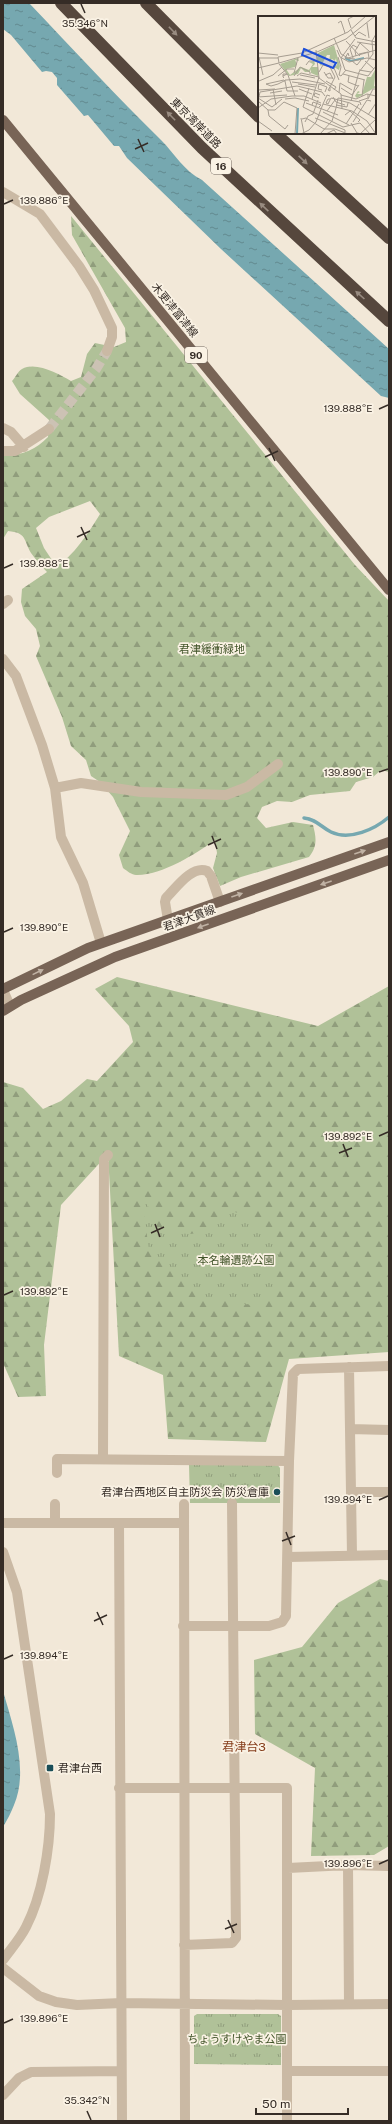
<svg xmlns="http://www.w3.org/2000/svg" width="392" height="2124" font-family="'Public Sans','Noto Sans JP',sans-serif">
<style>
.forest{fill:url(#forest-firs);fill-rule:evenodd}
.park{fill:url(#park-tufts)}
.water{fill:url(#water-ripples)}
.lines{fill:none;stroke-linecap:round;stroke-linejoin:round}
.stream{stroke:#76a8b0;stroke-width:3.5}
.minor-tunnel{stroke:#ccc2b4;stroke-width:10;stroke-dasharray:10 5;stroke-linecap:butt}
.minor{stroke:#cab9a4;stroke-width:10}
.major{stroke:#786456;stroke-width:10}
.highway{stroke:#56473d;stroke-width:12}
.oneway{fill:#988b80}
.oneway2{fill:#c0b2a4}
.ticks{fill:none;stroke:#352c26;stroke-width:1.5}
.poi-dot{fill:#1a4e58;stroke:#faf2e4;stroke-width:1.5}
.labels{text-anchor:middle;stroke-width:3.5;stroke-linejoin:round;paint-order:stroke}
.shield{fill:#faf2e4;stroke:#70675f;stroke-width:1}
.shield-label{font-size:10px;font-weight:bold;fill:#352c26}
.street-label{font-size:11px;fill:#352c26;stroke:#faf2e4}
.park-label{font-size:11px;fill:#415429;stroke:#faf2e4}
.poi-label{font-size:11px;fill:#352c26;stroke:#faf2e4;text-anchor:end}
.neighbourhood-label{font-size:12px;fill:#863f1d;stroke:#faf2e4}
.inset-river{fill:none;stroke:#76a8b0;stroke-width:2}
.inset-road{fill:none;stroke:#a69d91;stroke-width:1}
.view{fill:#1d4ed8;fill-opacity:0.15;stroke:#1d4ed8;stroke-width:2}
.inset-edge{fill:none;stroke:#352c26;stroke-width:2}
.ticks-label{font-size:10px;text-anchor:middle;fill:#352c26;stroke:#faf2e4;stroke-width:3.5;stroke-linejoin:round;paint-order:stroke}
</style>
<defs>
<pattern id="forest-firs" width="22" height="20" patternUnits="userSpaceOnUse"><rect width="22" height="20" fill="#b0c198"/><path d="M5 1l3.5 6h-7zM16 11l3.5 6h-7z" fill="#909d7c"/></pattern>
<pattern id="park-tufts" width="24" height="20" patternUnits="userSpaceOnUse"><rect width="24" height="20" fill="#b0c198"/><path d="M3 7l-1-3M5 7V3M7 7l1-3M15 17l-1-3M17 17v-4M19 17l1-3" fill="none" stroke="#909d7c"/></pattern>
<pattern id="water-ripples" width="26" height="14" patternUnits="userSpaceOnUse"><rect width="26" height="14" fill="#76a8b0"/><path d="M2 4q2-2 4 0t4 0M15 11q2-2 4 0t4 0" fill="none" stroke="#62898f"/></pattern>
</defs>
<rect width="100%" height="100%" fill="#f2e8d8"/>
<path class="forest" d="M 71,216 L 355,565 L 389,601 L 389,772 L 381,770 L 373,777 L 356,782 L 350,791 L 310,795 L 292,802 L 277,801 L 262,807 L 257,818 L 266,828 L 293,822 L 313,825 C 316,837 318,846 309,857 L 241,877 L 220,886 L 213,868 L 217,853 L 215,840 C 196,854 160,876 136,875 C 132,875 127,871 123,868 L 119,855 L 130,831 L 113,797 L 100,782 L 91,776 L 86,760 L 71,746 L 62,717 L 36,656 L 40,646 L 36,629 L 25,616 L 21,602 L 22,589 L 47,572 C 41,566 36,560 31,553 C 23,539 27,533 8,531 L 3,539 L 3,455 C 22,456 35,450 48,437 L 49,420 L 20,394 L 12,381 C 15,378 18,371 22,369 C 36,361 59,374 71,381 L 81,377 L 87,354 L 95,343 L 114,347 L 126,342 L 125,328 L 72,235 ZM 90,501 L 100,514 C 91,529 72,559 56,566 L 44,548 L 36,528 L 49,517 Z
M 117,977 L 318,1026 L 389,986 L 389,1352 L 289,1359 L 266,1442 L 168,1439 L 163,1375 L 119,1356 L 108,1154 L 61,1205 L 44,1345 L 46,1396 L 18,1397 L 3,1363 L 3,1082 L 23,1088 L 43,1109 L 61,1101 L 87,1079 L 97,1081 L 133,1042 L 129,1026 L 95,989 Z
M 380,1579 L 389,1581 L 389,1846 L 374,1855 L 311,1856 L 315,1768 L 255,1734 L 254,1660 L 302,1647 L 338,1603 Z"/>
<path class="park" d="M 141,1187 L 156,1227 C 197,1237 196,1240 226,1209 L 259,1220 L 281,1246 L 272,1289 L 264,1307 L 206,1298 L 149,1252 Z
M 277,1464 L 280,1468 L 280,1503 L 190,1503 L 189,1465 Z
M 197,2014 L 278,2014 L 281,2016 L 281,2065 L 194,2064 L 194,2016 Z"/>
<path class="water" d="M 3,3 L 29,3 C 73,49 116,96 161,140 C 175,154 184,171 202,180 L 389,349 L 389,398 L 381,396 L 221,249 L 127,158 L 119,146 L 114,146 L 88,115 L 84,116 L 57,85 L 57,78 L 52,72 L 46,71 L 42,72 L 11,35 L 3,29 Z
M 3,1691 C 13,1726 29,1770 14,1805 C 11,1813 7,1820 3,1827 Z"/>
<g class="lines">
<path class="stream" d="M 304,818 C 316,819 321,827 331,832 C 350,841 375,829 389,817"/>
<path class="minor-tunnel" d="M 49,429 L 96,369 L 107,351"/>
<path class="minor" d="M 3,192 L 40,214 L 79,266 L 94,290 L 112,328 L 112,337 L 107,351
M 3,428 L 11,432 L 24,447
M 3,451 L 15,451 L 49,429
M 3,604 L 8,600
M 3,659 L 16,676 L 42,745 L 55,788 L 61,837 L 83,883 L 101,943
M 55,788 L 81,783 L 141,792 L 226,795 L 247,787 L 278,764
M 168,920 L 165,902 L 166,898 C 176,888 192,865 207,871 L 211,876 L 220,902
M 3,990 L 10,1006
M 349,1367 L 352,1555
M 350,1429 L 389,1430
M 103,1459 L 104,1159 L 108,1155
M 57,1473 L 57,1459 L 289,1461
M 351,1492 L 389,1492
M 184,1504 L 185,2121
M 3,1523 L 183,1523
M 55,1523 L 55,1504
M 119,1523 L 122,2121
M 3,1552 L 17,1592 L 50,1814 C 50,1849 42,1896 26,1927 C 20,1939 10,1950 3,1960
M 288,1557 L 389,1555
M 183,1626 L 269,1626 L 282,1622 L 286,1616 L 289,1461 L 293,1374 L 298,1369 L 389,1366
M 119,1788 L 287,1788 L 287,2121
M 348,1865 L 349,2004
M 288,1868 L 348,1865 L 389,1866
M 184,1945 L 232,1943 L 236,1938 L 232,1503
M 3,1968 L 39,1996 L 56,2002 L 77,2005 L 121,2003 L 287,2005 L 389,2004
M 287,2071 L 389,2071
M 3,2095 L 19,2078 L 31,2072 L 121,2071"/>
<path class="major" d="M 3,120 L 389,590
M 3,989 L 88,948 L 389,842
M 3,1011 L 21,1000 L 115,957 L 389,860"/>
<path class="highway" d="M 61,3 L 202,148 L 389,321
M 146,3 L 259,117
M 275,133 L 389,238"/>
</g>
<defs><path id="oneway-solid" d="M-6-.8H1V-3.2L6.5 0L1 3.2V.8H-6Z"/></defs>
<g class="oneway">
<use href="#oneway-solid" transform="translate(173 31) rotate(46)"/>
<use href="#oneway-solid" transform="translate(171 116) rotate(-134)"/>
<use href="#oneway-solid" transform="translate(303 160) rotate(43)"/>
<use href="#oneway-solid" transform="translate(264 207) rotate(-137)"/>
<use href="#oneway-solid" transform="translate(360 295) rotate(-138)"/>
</g>
<g class="oneway2">
<use href="#oneway-solid" transform="translate(360 852) rotate(-19)"/>
<use href="#oneway-solid" transform="translate(326 883) rotate(161)"/>
<use href="#oneway-solid" transform="translate(237 895) rotate(-19)"/>
<use href="#oneway-solid" transform="translate(203 926) rotate(160)"/>
<use href="#oneway-solid" transform="translate(38 972) rotate(-26)"/>
</g>
<path class="ticks" d="M 81,4 L 85,13M 138,139 L 144,152M 135,149 L 148,143M 4,204 L 13,200M 379,409 L 388,405M 269,448 L 275,461M 265,457 L 278,451M 81,527 L 87,540M 77,537 L 90,531M 4,568 L 13,564M 379,772 L 388,769M 212,836 L 217,849M 208,845 L 221,839M 4,932 L 13,928M 379,1136 L 388,1132M 343,1144 L 348,1157M 339,1153 L 352,1148M 155,1224 L 160,1237M 151,1233 L 164,1227M 4,1295 L 13,1291M 379,1500 L 388,1496M 286,1532 L 291,1545M 282,1541 L 295,1536M 97,1612 L 103,1625M 94,1621 L 107,1615M 4,1659 L 13,1655M 379,1864 L 388,1860M 228,1920 L 234,1933M 225,1929 L 237,1924M 4,2023 L 13,2019M 87,2111 L 91,2120"/>
<g class="poi-dot">
<circle cx="277" cy="1492" r="4"/>
<rect x="46" y="1764" width="8" height="8" rx="2"/>
</g>
<g class="labels">
<g class="shield">
<rect x="211" y="158" width="20" height="16" rx="3"/>
<rect x="185" y="347" width="22" height="16" rx="3"/>
</g>
<g class="shield-label">
<text x="221" y="170">16</text>
<text x="196" y="359">90</text>
</g>
<g class="street-label">
<text transform="translate(196 123) rotate(45)" y="4">東京湾岸道路</text>
<text transform="translate(175 310) rotate(51)" y="4">木更津富津線</text>
<text transform="translate(189 918) rotate(-20)" y="4">君津大貫線</text>
</g>
<g class="park-label">
<text x="212" y="653">君津緩衝緑地</text>
<text x="236" y="1264">本名輪遺跡公園</text>
<text x="237" y="2043">ちょうすけやま公園</text>
</g>
<g class="poi-label">
<text x="269" y="1496">君津台西地区自主防災会 防災倉庫</text>
<text x="58" y="1772" text-anchor="start">君津台西</text>
</g>
<g class="neighbourhood-label">
<text x="244" y="1751">君津台3</text>
</g>
</g>
<g transform="translate(258 16)">
<rect width="118" height="118" fill="#f2e8d8"/>
<path d="M 76,29 L 82,50 L 80,58 L 81,54 L 76,51 L 79,49 L 78,42 L 77,45 L 74,43 L 71,46 L 72,39 L 69,39 L 63,50 L 59,43 L 60,37 ZM 40,42 L 41,45 L 37,44 L 39,48 L 37,51 L 28,53 L 32,59 L 43,51 L 51,54 L 55,48 L 51,46 L 56,45 L 57,48 L 54,51 L 60,51 L 60,60 L 53,57 L 53,53 L 52,56 L 47,56 L 43,52 L 40,58 L 31,60 L 22,48 ZM 118,52 L 116,70 L 118,71 L 99,82 L 97,80 L 100,75 L 102,76 L 99,78 L 104,78 L 109,61 L 113,61 Z" fill="#b0c198"/>
<path class="inset-river" d="M 87,42 L 93,45 L 106,42M 39,118 L 40,92"/>
<path class="inset-road" d="M 80,7 L 83,5 L 87,17M 109,7 L 111,22M 93,12 L 90,3 L 96,0M 93,14 L 98,22 L 118,26M 97,20 L 101,16 L 108,20M 76,22 L 83,38 L 90,42 L 118,34M 97,23 L 83,42 L 87,54 L 110,60 L 118,50M 88,25 L 102,40M 99,26 L 118,29M 58,34 L 61,62 L 83,78 L 84,93M 79,34 L 82,41 L 91,46 L 109,42 L 118,44M 0,37 L 20,39M 101,38 L 110,36 L 111,42M 91,40 L 90,37 L 87,42 L 97,43M 98,40 L 97,35 L 102,27 L 112,36M 1,41 L 5,59M 80,41 L 83,51 L 81,59 L 83,60 L 88,54M 0,42 L 20,42M 95,42 L 92,33 L 95,29 L 100,32M 94,45 L 99,49 L 103,44M 107,45 L 116,53M 78,46 L 76,52 L 81,64M 21,47 L 59,36 L 88,23 L 117,0M 21,48 L 30,59 L 37,80M 48,49 L 51,45 L 59,45M 0,52 L 21,47 L 20,41 L 44,37 L 90,16 L 108,0M 101,54 L 113,56M 61,56 L 65,49 L 72,51 L 77,61 L 72,71 L 70,74 L 72,75 L 72,71M 66,56 L 70,62 L 75,62M 36,57 L 40,42M 85,58 L 107,64M 42,59 L 57,62M 67,59 L 72,57 L 75,63M 20,60 L 29,53 L 36,53M 25,60 L 29,58 L 25,58 L 25,61 L 26,62M 36,60 L 42,51 L 52,56 L 52,58M 39,60 L 43,57 L 61,61M 91,60 L 90,66 L 100,70M 1,65 L 15,59 L 24,51M 68,65 L 78,71 L 76,74M 34,66 L 58,69M 40,68 L 57,71M 51,72 L 45,91 L 85,111 L 102,107 L 112,118M 83,72 L 94,79M 15,73 L 18,89M 41,73 L 54,78M 0,74 L 17,73M 64,74 L 60,73 L 61,68 L 69,71 L 67,76M 40,75 L 29,75 L 27,65 L 26,64 L 8,68 L 13,70 L 20,68 L 26,65 L 27,65 L 27,64 L 28,64 L 42,63 L 67,68M 12,77 L 24,75M 81,77 L 82,67 L 94,74M 83,79 L 98,83 L 109,78 L 118,80M 94,79 L 101,69M 104,80 L 106,64M 0,81 L 29,79M 1,81 L 2,76 L 39,70 L 64,76 L 67,80M 75,81 L 78,86 L 87,89M 0,82 L 14,91 L 24,83M 61,82 L 56,80 L 57,77 L 62,79M 27,83 L 37,82 L 51,85M 54,83 L 61,61M 72,83 L 70,83 L 68,87 L 70,88 L 73,82 L 92,87 L 118,103M 110,83 L 115,73 L 118,73M 0,85 L 10,94M 93,85 L 101,56 L 115,38 L 114,25 L 118,18M 101,85 L 110,82 L 110,78M 48,87 L 80,99M 65,88 L 94,95 L 109,105 L 118,118M 65,88 L 69,79 L 72,80M 54,89 L 55,86 L 63,89 L 61,91M 78,89 L 89,91 L 90,87M 0,92 L 13,83 L 34,80 L 46,80 L 63,87M 78,92 L 80,82 L 102,86 L 103,89M 10,94 L 17,94 L 26,86 L 39,92 L 37,118M 10,94 L 11,100 L 27,113 L 30,109M 69,95 L 77,84M 65,96 L 91,109M 87,99 L 92,95 L 102,104 L 100,106M 110,99 L 118,87M 43,102 L 46,117M 57,102 L 87,114 L 87,116M 44,103 L 48,102 L 66,113 L 77,113 L 90,118M 0,105 L 14,115M 47,106 L 50,100 L 55,98 L 60,84M 95,106 L 109,84 L 113,85M 93,107 L 99,117 L 104,118M 88,108 L 101,88M 43,118 L 51,114 L 58,106 L 65,88M 62,118 L 74,105 L 78,92M 68,118 L 76,114 L 79,118M 102,118 L 118,103"/>
<path class="view" d="M 46,33 L 78,47 L 75,52 L 44,39 Z"/>
<rect width="118" height="118" class="inset-edge"/>
</g>
<g class="ticks-label">
<text x="85" y="27">35.346°N</text>
<text x="44" y="204">139.886°E</text>
<text x="348" y="412">139.888°E</text>
<text x="44" y="567">139.888°E</text>
<text x="348" y="776">139.890°E</text>
<text x="44" y="931">139.890°E</text>
<text x="348" y="1140">139.892°E</text>
<text x="44" y="1295">139.892°E</text>
<text x="348" y="1503">139.894°E</text>
<text x="44" y="1659">139.894°E</text>
<text x="348" y="1867">139.896°E</text>
<text x="44" y="2022">139.896°E</text>
<text x="87" y="2104">35.342°N</text>
</g>
<rect width="392" height="2124" fill="none" stroke="#352c26" stroke-width="8"/>
<path d="M256 2108v6h92v-6" fill="none" stroke="#352c26" stroke-width="2"/>
<text x="262" y="2108" font-size="12" fill="#352c26" stroke="#faf2e4" stroke-width="3" paint-order="stroke">50 m</text>
</svg>
